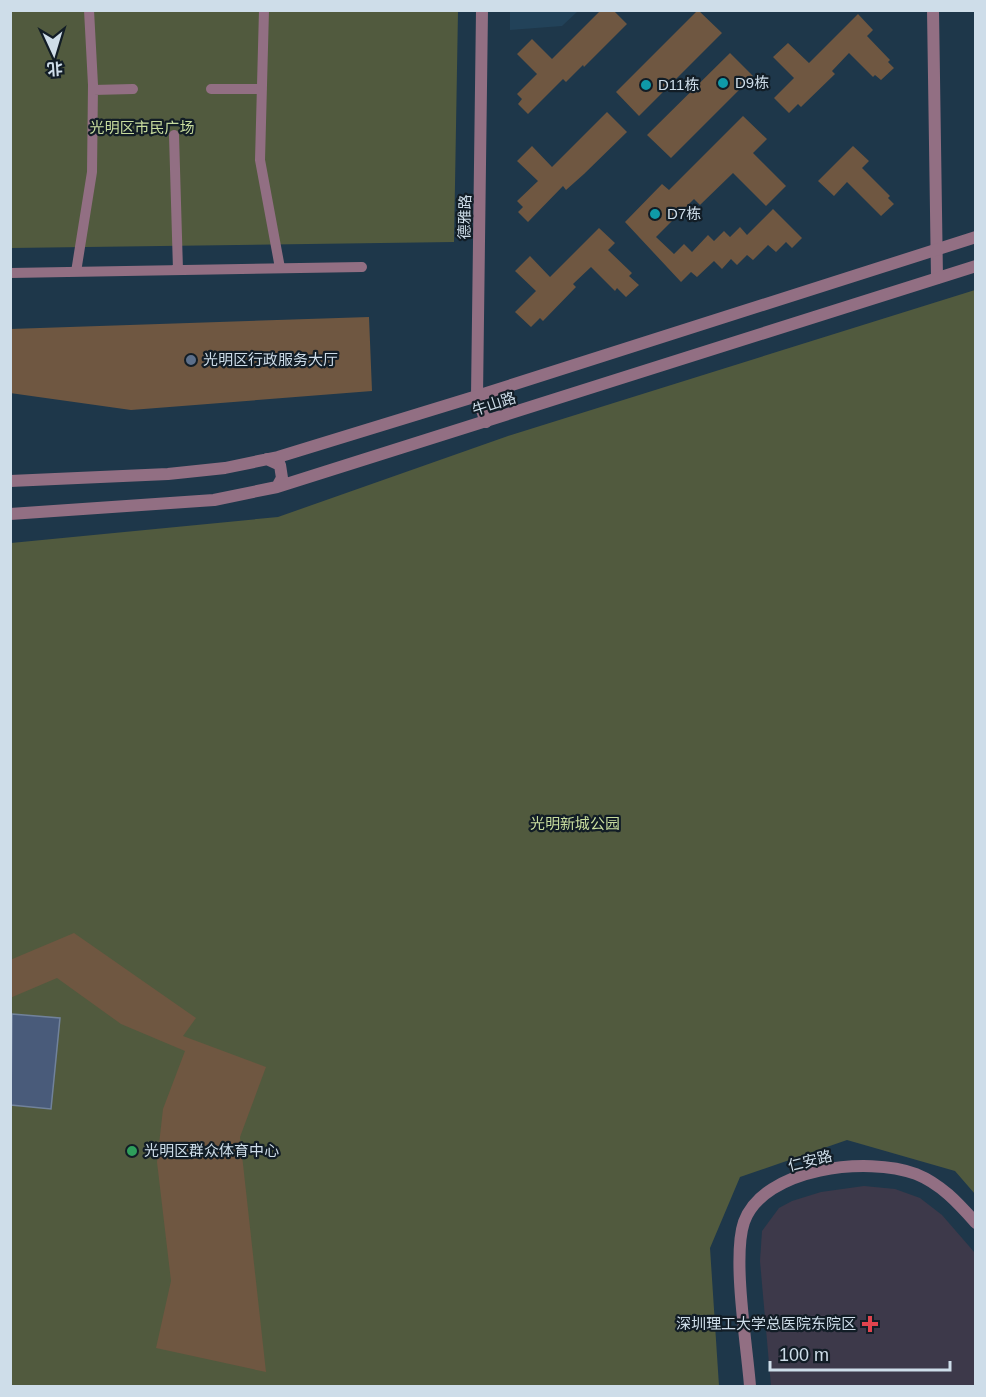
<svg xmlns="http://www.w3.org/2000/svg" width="986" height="1397" font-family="Arial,'Noto Sans SC',sans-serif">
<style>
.built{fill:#224259}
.medical{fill:#3d394a}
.green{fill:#515a3e}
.water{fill:#495b7a;stroke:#71829b;stroke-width:1.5}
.building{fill:#6f5741}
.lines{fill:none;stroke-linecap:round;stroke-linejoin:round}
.pedestrian{stroke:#926f83;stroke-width:10}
.minor{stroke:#926f83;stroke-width:12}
.tertiary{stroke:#926f83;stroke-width:12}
.culture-dot{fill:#0f9aa8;stroke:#121d26;stroke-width:2}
.service-dot{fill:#5c6f8a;stroke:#121d26;stroke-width:2}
.leisure-dot{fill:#2e9e5b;stroke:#121d26;stroke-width:2}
.health-dot{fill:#e0444e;stroke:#121d26;stroke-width:2}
.labels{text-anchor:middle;stroke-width:4.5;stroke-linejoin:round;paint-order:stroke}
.poi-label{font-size:15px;fill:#cedde9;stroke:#121d26;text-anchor:start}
.park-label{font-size:15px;fill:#c8dd9e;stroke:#121d26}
.street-label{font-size:15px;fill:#cedde9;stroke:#121d26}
</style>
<rect width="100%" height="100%" fill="#1e374a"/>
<path class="built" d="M 510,11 L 510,10 L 578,11 L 562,26 L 510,30 Z"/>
<path class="medical" d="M 864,1186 L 895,1189 L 920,1198 L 942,1215 L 975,1253 L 975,1386 L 771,1386 L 760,1261 L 762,1231 L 779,1208 L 792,1201 L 821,1192 Z"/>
<path class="green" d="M 10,11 L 458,11 L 454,242 L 11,248 Z
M 975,290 L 975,1194 L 955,1171 L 847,1140 L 740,1177 L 710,1248 L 719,1386 L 11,1386 L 11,543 L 278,517 L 508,436 Z"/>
<path class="water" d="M 12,1014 L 60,1018 L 51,1109 L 11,1105 Z"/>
<path class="building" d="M 601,10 L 613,10 L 627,24 L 584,67 L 583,65 L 566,82 L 563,79 L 528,114 L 518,104 L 522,99 L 517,94 L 537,74 L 517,54 L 532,39 L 552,59 Z
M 698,10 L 722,33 L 639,116 L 616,92 Z
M 858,14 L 873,30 L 867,36 L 890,60 L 888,62 L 894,68 L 881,80 L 875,75 L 873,77 L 849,53 L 832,71 L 835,74 L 801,107 L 798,104 L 789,113 L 774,98 L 794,78 L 773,57 L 788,43 L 809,63 Z
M 730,53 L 753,76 L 671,158 L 647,135 Z
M 607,112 L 627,132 L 584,174 L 566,190 L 563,186 L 528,222 L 518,212 L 523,207 L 517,201 L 538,181 L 517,161 L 532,146 L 552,167 Z
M 743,116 L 767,139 L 753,153 L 786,186 L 766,206 L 733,173 L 700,205 L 694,199 L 656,237 L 674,254 L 684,244 L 692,252 L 708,235 L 714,241 L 724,231 L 730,237 L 740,227 L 747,235 L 773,209 L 802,238 L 792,248 L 786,242 L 776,252 L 768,245 L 753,260 L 747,255 L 737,265 L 731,259 L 722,269 L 714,261 L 697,277 L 691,272 L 681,282 L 625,222 L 662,184 L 669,190 Z
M 853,146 L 869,161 L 862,168 L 890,196 L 888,198 L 894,204 L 881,216 L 847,182 L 834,196 L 818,181 Z
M 599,228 L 615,243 L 608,250 L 632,273 L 629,276 L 639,285 L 626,297 L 617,288 L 615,291 L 591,267 L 573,284 L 576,287 L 543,321 L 540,318 L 531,327 L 515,312 L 536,291 L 515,271 L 530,256 L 550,277 Z
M 369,317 L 372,391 L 131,410 L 10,393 L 10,329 Z
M 74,933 L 196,1018 L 183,1036 L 266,1067 L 240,1137 L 266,1372 L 156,1348 L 171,1281 L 157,1162 L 163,1109 L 185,1051 L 121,1024 L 57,978 L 10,998 L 10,960 Z"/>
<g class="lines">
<path class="pedestrian" d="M 264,10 L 260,160 L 280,268
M 211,89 L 262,89
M 93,90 L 133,89
M 174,135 L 178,270
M 76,272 L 92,172 L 93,85 L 89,10
M 10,273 L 362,267"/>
<path class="minor" d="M 482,10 L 477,396 L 486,422
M 933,10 L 937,278
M 750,1386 C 747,1346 732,1257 744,1222 C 764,1167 868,1156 916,1174 C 941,1184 958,1203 976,1223"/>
<path class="tertiary" d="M 267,459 L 280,465 L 282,478 L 277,487
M 10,481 L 168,474 L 225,468 L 278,457 L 477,396 L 976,237
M 10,514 L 214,500 L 277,487 L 976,266"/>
</g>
<g class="culture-dot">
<circle cx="723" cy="83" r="6"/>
<circle cx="646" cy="85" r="6"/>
<circle cx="655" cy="214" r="6"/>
</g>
<circle class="service-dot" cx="191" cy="360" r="6"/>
<circle class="leisure-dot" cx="132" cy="1151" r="6"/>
<path class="health-dot" d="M867 1315h6v6h6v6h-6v6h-6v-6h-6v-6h6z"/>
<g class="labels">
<g class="poi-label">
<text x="735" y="88">D9栋</text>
<text x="658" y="90">D11栋</text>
<text x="667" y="219">D7栋</text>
<text x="203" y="365">光明区行政服务大厅</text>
<text x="144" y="1156">光明区群众体育中心</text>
<text x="856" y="1329" text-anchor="end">深圳理工大学总医院东院区</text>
</g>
<g class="park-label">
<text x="142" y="133">光明区市民广场</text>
<text x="575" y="829">光明新城公园</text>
</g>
<g class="street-label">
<text transform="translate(465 217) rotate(-89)" y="5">德雅路</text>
<text transform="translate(494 404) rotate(-18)" y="5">牛山路</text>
<text transform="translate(810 1161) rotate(-14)" y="5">仁安路</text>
</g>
</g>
<rect width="986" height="1397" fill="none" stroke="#cedde9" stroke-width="24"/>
<g transform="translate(54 54) rotate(176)" stroke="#121d26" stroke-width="4.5" paint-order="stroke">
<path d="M0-4.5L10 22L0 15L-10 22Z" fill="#cedde9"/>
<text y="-9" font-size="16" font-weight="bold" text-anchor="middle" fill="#cedde9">北</text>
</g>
<path d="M770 1361v9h180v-9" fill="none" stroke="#cedde9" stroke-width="3"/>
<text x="779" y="1361" font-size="18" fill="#cedde9" stroke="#121d26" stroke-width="4.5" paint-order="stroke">100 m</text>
</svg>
